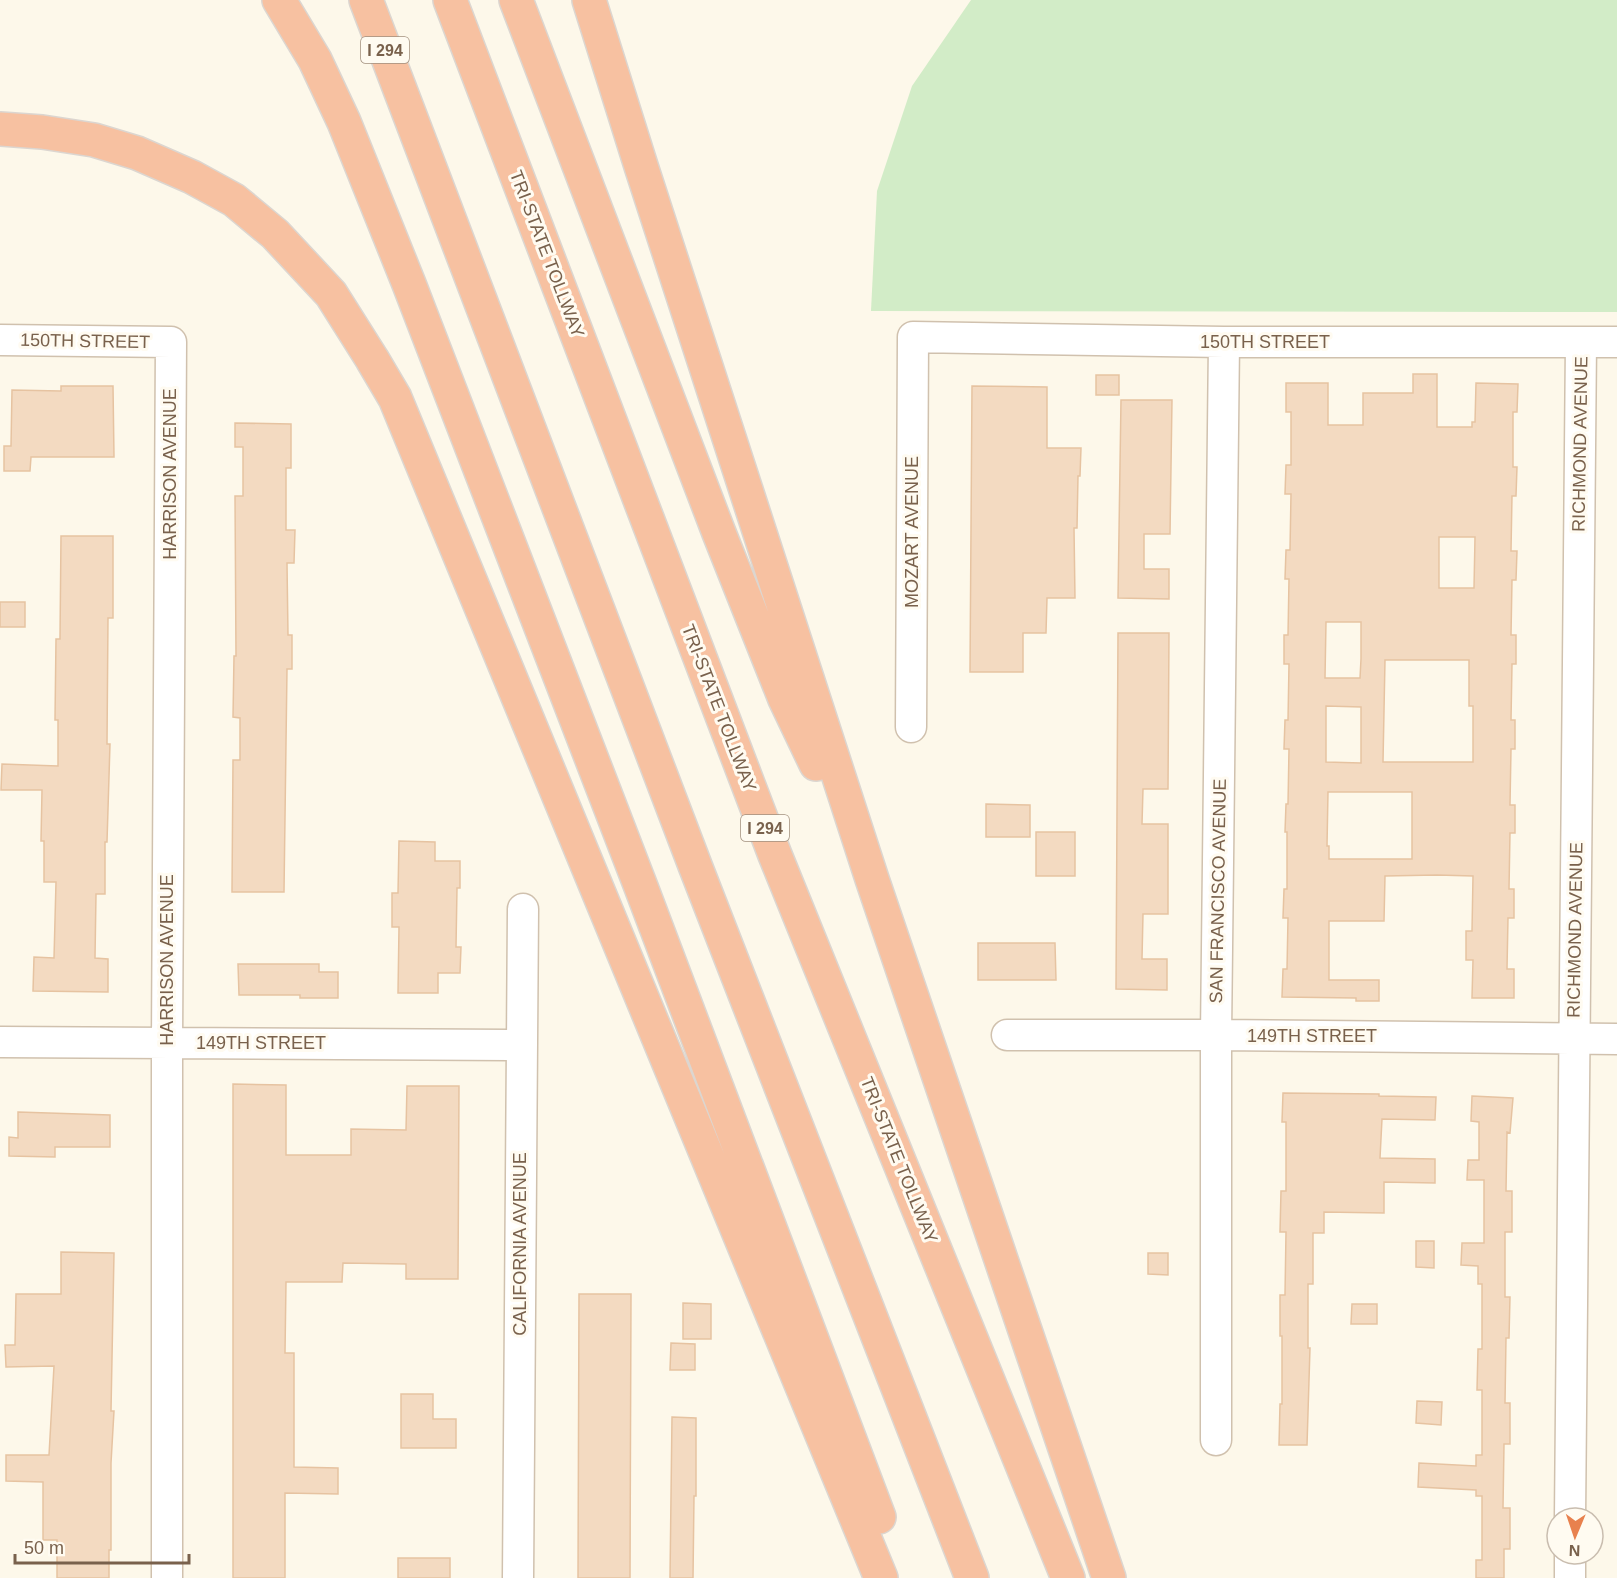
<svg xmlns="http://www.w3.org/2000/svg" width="1617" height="1578" font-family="Helvetica,sans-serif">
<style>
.green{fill:#d2ecc7}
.building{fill:#f3dac1;stroke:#e6c3a1;stroke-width:1.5;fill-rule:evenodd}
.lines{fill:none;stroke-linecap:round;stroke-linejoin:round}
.minor-casing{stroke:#d0c1ae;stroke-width:33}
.highway-casing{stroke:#dcd6d0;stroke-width:36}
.minor{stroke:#fff;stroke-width:30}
.highway{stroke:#f7c1a1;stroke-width:33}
.labels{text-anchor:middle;stroke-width:6;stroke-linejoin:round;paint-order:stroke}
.shield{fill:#fffbf1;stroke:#a18f7e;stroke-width:1.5}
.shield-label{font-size:16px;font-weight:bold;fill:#79614c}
.street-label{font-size:18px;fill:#79614c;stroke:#fffbf1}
</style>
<rect width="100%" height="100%" fill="#fdf8ea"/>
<path class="green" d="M 971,0 L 1617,0 L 1617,312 L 871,311 L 877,191 L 912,86 Z"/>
<path class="building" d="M 1413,374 L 1437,374 L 1437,427 L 1472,427 L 1472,422 L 1475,422 L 1476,383 L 1518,384 L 1517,412 L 1513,412 L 1513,467 L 1517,467 L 1516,496 L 1512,496 L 1511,551 L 1517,551 L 1516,580 L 1512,580 L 1511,635 L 1516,635 L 1516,664 L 1512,664 L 1511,720 L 1515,720 L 1515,749 L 1511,749 L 1510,805 L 1515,805 L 1515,833 L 1510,833 L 1509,889 L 1514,889 L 1514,918 L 1508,918 L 1507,969 L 1514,969 L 1514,998 L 1472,998 L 1473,960 L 1466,960 L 1466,931 L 1472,931 L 1473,876 L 1437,875 L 1385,876 L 1384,921 L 1329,921 L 1329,980 L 1379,980 L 1379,1001 L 1356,1001 L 1356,998 L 1282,997 L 1283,969 L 1287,969 L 1288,918 L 1283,918 L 1284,889 L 1287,889 L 1287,832 L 1285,832 L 1286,804 L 1288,804 L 1289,749 L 1284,749 L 1285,720 L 1288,720 L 1289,664 L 1284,664 L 1284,635 L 1288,635 L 1289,579 L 1285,579 L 1286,550 L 1290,550 L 1291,494 L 1285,494 L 1286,465 L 1291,465 L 1291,412 L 1286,412 L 1286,383 L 1328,383 L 1328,425 L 1363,425 L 1363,393 L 1413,393 ZM 1439,537 L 1475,537 L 1474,588 L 1439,588 ZM 1326,622 L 1361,622 L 1361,659 L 1360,678 L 1325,678 ZM 1385,660 L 1469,660 L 1469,706 L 1473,706 L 1473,762 L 1383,762 ZM 1326,706 L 1361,707 L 1361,763 L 1326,762 ZM 1328,792 L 1412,792 L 1412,859 L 1329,859 L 1329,846 L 1327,846 Z
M 1096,375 L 1119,375 L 1119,395 L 1096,395 Z
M 61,386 L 113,386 L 114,457 L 31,457 L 30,471 L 4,471 L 4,446 L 11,446 L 12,390 L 61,391 Z
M 972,386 L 1047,387 L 1047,448 L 1081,448 L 1080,476 L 1078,476 L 1077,528 L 1074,528 L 1075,598 L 1047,598 L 1046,633 L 1023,633 L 1023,672 L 970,672 Z
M 1121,400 L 1172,400 L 1170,534 L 1144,534 L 1144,569 L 1169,569 L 1169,599 L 1118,598 Z
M 235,423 L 291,424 L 291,468 L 286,468 L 286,530 L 295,530 L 294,563 L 287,563 L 288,635 L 292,635 L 292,669 L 287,669 L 284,892 L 232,892 L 233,760 L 240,760 L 240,718 L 233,717 L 234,656 L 236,656 L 235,496 L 243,496 L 243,447 L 235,447 Z
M 61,536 L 113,536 L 113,618 L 108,618 L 107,744 L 110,744 L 107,842 L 105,842 L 105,894 L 96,894 L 95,958 L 108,959 L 108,992 L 33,991 L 34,957 L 54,958 L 56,882 L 44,882 L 44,841 L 41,841 L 42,790 L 1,790 L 2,764 L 58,766 L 58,720 L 55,720 L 56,639 L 60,639 Z
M 0,602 L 25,602 L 25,627 L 0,627 Z
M 1118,633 L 1169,633 L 1168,789 L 1143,789 L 1142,824 L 1168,824 L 1168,914 L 1143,914 L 1142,959 L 1167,959 L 1167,990 L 1116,989 Z
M 986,804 L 1030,805 L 1030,837 L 986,837 Z
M 1036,832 L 1075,832 L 1075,876 L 1036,876 Z
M 399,841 L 435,842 L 435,861 L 460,861 L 460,888 L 457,888 L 456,947 L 461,947 L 460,973 L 438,973 L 438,993 L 398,993 L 399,927 L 392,927 L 392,893 L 398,893 Z
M 978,943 L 1055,943 L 1056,980 L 978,980 Z
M 238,964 L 319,964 L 319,972 L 338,972 L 338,998 L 300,998 L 300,995 L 239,995 Z
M 233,1084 L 286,1085 L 286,1155 L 351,1155 L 351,1129 L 406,1130 L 407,1086 L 459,1086 L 458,1279 L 406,1279 L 406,1264 L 343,1263 L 342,1282 L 286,1282 L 285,1353 L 294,1353 L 294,1467 L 338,1468 L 338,1494 L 285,1493 L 285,1578 L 233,1578 Z
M 1283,1093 L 1379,1094 L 1379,1096 L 1436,1097 L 1435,1120 L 1382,1119 L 1380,1158 L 1435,1159 L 1435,1183 L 1384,1182 L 1384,1213 L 1324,1212 L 1324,1233 L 1313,1233 L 1313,1284 L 1308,1284 L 1308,1348 L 1310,1348 L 1307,1445 L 1279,1445 L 1280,1404 L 1282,1404 L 1282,1336 L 1280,1336 L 1280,1295 L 1285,1295 L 1286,1232 L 1280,1232 L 1281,1191 L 1286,1191 L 1286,1122 L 1282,1122 Z
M 1472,1096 L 1513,1098 L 1510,1133 L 1507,1132 L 1506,1191 L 1512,1191 L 1512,1232 L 1505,1232 L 1505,1297 L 1510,1297 L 1509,1338 L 1506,1338 L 1505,1403 L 1510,1403 L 1510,1444 L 1504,1444 L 1503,1508 L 1510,1508 L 1510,1549 L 1504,1549 L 1504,1578 L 1476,1578 L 1476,1560 L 1482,1560 L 1482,1496 L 1476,1496 L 1476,1490 L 1418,1487 L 1419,1463 L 1476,1466 L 1476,1455 L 1482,1455 L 1482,1390 L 1477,1390 L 1478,1349 L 1482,1349 L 1482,1284 L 1478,1284 L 1478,1266 L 1461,1265 L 1462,1243 L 1484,1243 L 1484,1180 L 1467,1180 L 1468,1160 L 1479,1160 L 1479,1122 L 1471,1121 Z
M 18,1112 L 110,1115 L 110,1147 L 55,1147 L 55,1157 L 9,1156 L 9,1137 L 18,1138 Z
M 1416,1241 L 1434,1241 L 1434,1268 L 1416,1267 Z
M 61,1252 L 114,1253 L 111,1411 L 114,1411 L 111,1463 L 111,1550 L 109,1550 L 109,1578 L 57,1578 L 57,1540 L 43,1540 L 43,1482 L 6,1481 L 6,1455 L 49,1455 L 54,1366 L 6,1367 L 5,1345 L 15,1345 L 16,1294 L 61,1294 Z
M 1148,1253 L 1168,1253 L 1168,1275 L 1148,1274 Z
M 579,1294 L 631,1294 L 630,1578 L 578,1578 Z
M 683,1303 L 711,1304 L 711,1339 L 683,1339 Z
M 1352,1304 L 1377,1304 L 1377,1324 L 1351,1324 Z
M 671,1343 L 695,1344 L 695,1370 L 670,1370 Z
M 401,1394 L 433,1394 L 433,1419 L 456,1419 L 456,1448 L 401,1448 Z
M 1417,1401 L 1442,1402 L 1441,1425 L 1416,1423 Z
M 672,1417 L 696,1418 L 696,1496 L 694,1496 L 693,1578 L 670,1578 Z
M 398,1558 L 450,1558 L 450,1578 L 398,1578 Z"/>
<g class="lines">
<g class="minor-casing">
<path id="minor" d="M 0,340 L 171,342 L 167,1043 L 167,1578
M 911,727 L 913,337 L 1224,342 L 1617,342
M 1007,1035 L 1216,1035 L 1617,1039
M 0,1042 L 522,1045
M 1216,1440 L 1216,1035 L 1224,342
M 1570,1518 L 1581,342
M 518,1578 L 523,909
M 1570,1578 L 1570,1554"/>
</g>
<g class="highway-casing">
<path id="highway" d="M 279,0 L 315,60 L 344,122 L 409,284 L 641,887 L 879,1517
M 366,0 L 696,868 L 972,1578
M 450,0 L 775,855 L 1068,1578
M 516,0 L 719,533 L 785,699 L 816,764
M 589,0 L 641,166 L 872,879 L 1109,1578
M 0,129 L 42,132 L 94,140 L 137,153 L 192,177 L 234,200 L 275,234 L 331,294 L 372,359 L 395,398 L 881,1578"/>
</g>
<use href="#minor" class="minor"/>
<use href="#highway" class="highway"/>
</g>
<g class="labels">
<g class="shield">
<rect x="361" y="37" width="48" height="26" rx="4.5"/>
<rect x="741" y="815" width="48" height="26" rx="4.5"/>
</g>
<g class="shield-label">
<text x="385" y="56">I 294</text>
<text x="765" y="834">I 294</text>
</g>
<g class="street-label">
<text transform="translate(547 254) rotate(69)" y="6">TRI-STATE TOLLWAY</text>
<text transform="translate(85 341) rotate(1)" y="6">150TH STREET</text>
<text x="1265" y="348">150TH STREET</text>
<text transform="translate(1580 444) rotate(-89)" y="6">RICHMOND AVENUE</text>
<text transform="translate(170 474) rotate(-90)" y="6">HARRISON AVENUE</text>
<text transform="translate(912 532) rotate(-90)" y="6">MOZART AVENUE</text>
<text transform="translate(719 708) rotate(69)" y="6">TRI-STATE TOLLWAY</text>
<text transform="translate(1218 891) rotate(-89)" y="6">SAN FRANCISCO AVENUE</text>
<text transform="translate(1575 930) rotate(-89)" y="6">RICHMOND AVENUE</text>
<text transform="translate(167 960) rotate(-90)" y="6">HARRISON AVENUE</text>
<text x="1312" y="1042">149TH STREET</text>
<text x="261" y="1049">149TH STREET</text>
<text transform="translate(899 1160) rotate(68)" y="6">TRI-STATE TOLLWAY</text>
<text transform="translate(520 1244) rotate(-90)" y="6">CALIFORNIA AVENUE</text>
</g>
</g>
<g transform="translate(1575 1536) rotate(182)"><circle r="28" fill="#fffbf1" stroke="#c9bdaf" stroke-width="1.5"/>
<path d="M0-4.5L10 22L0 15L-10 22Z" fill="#e8814e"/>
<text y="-9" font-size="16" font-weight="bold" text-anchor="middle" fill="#79614c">N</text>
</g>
<path d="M15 1554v9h174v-9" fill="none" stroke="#79614c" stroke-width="3"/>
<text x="24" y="1554" font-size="18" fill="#79614c" stroke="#fffbf1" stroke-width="4.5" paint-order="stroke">50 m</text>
</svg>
